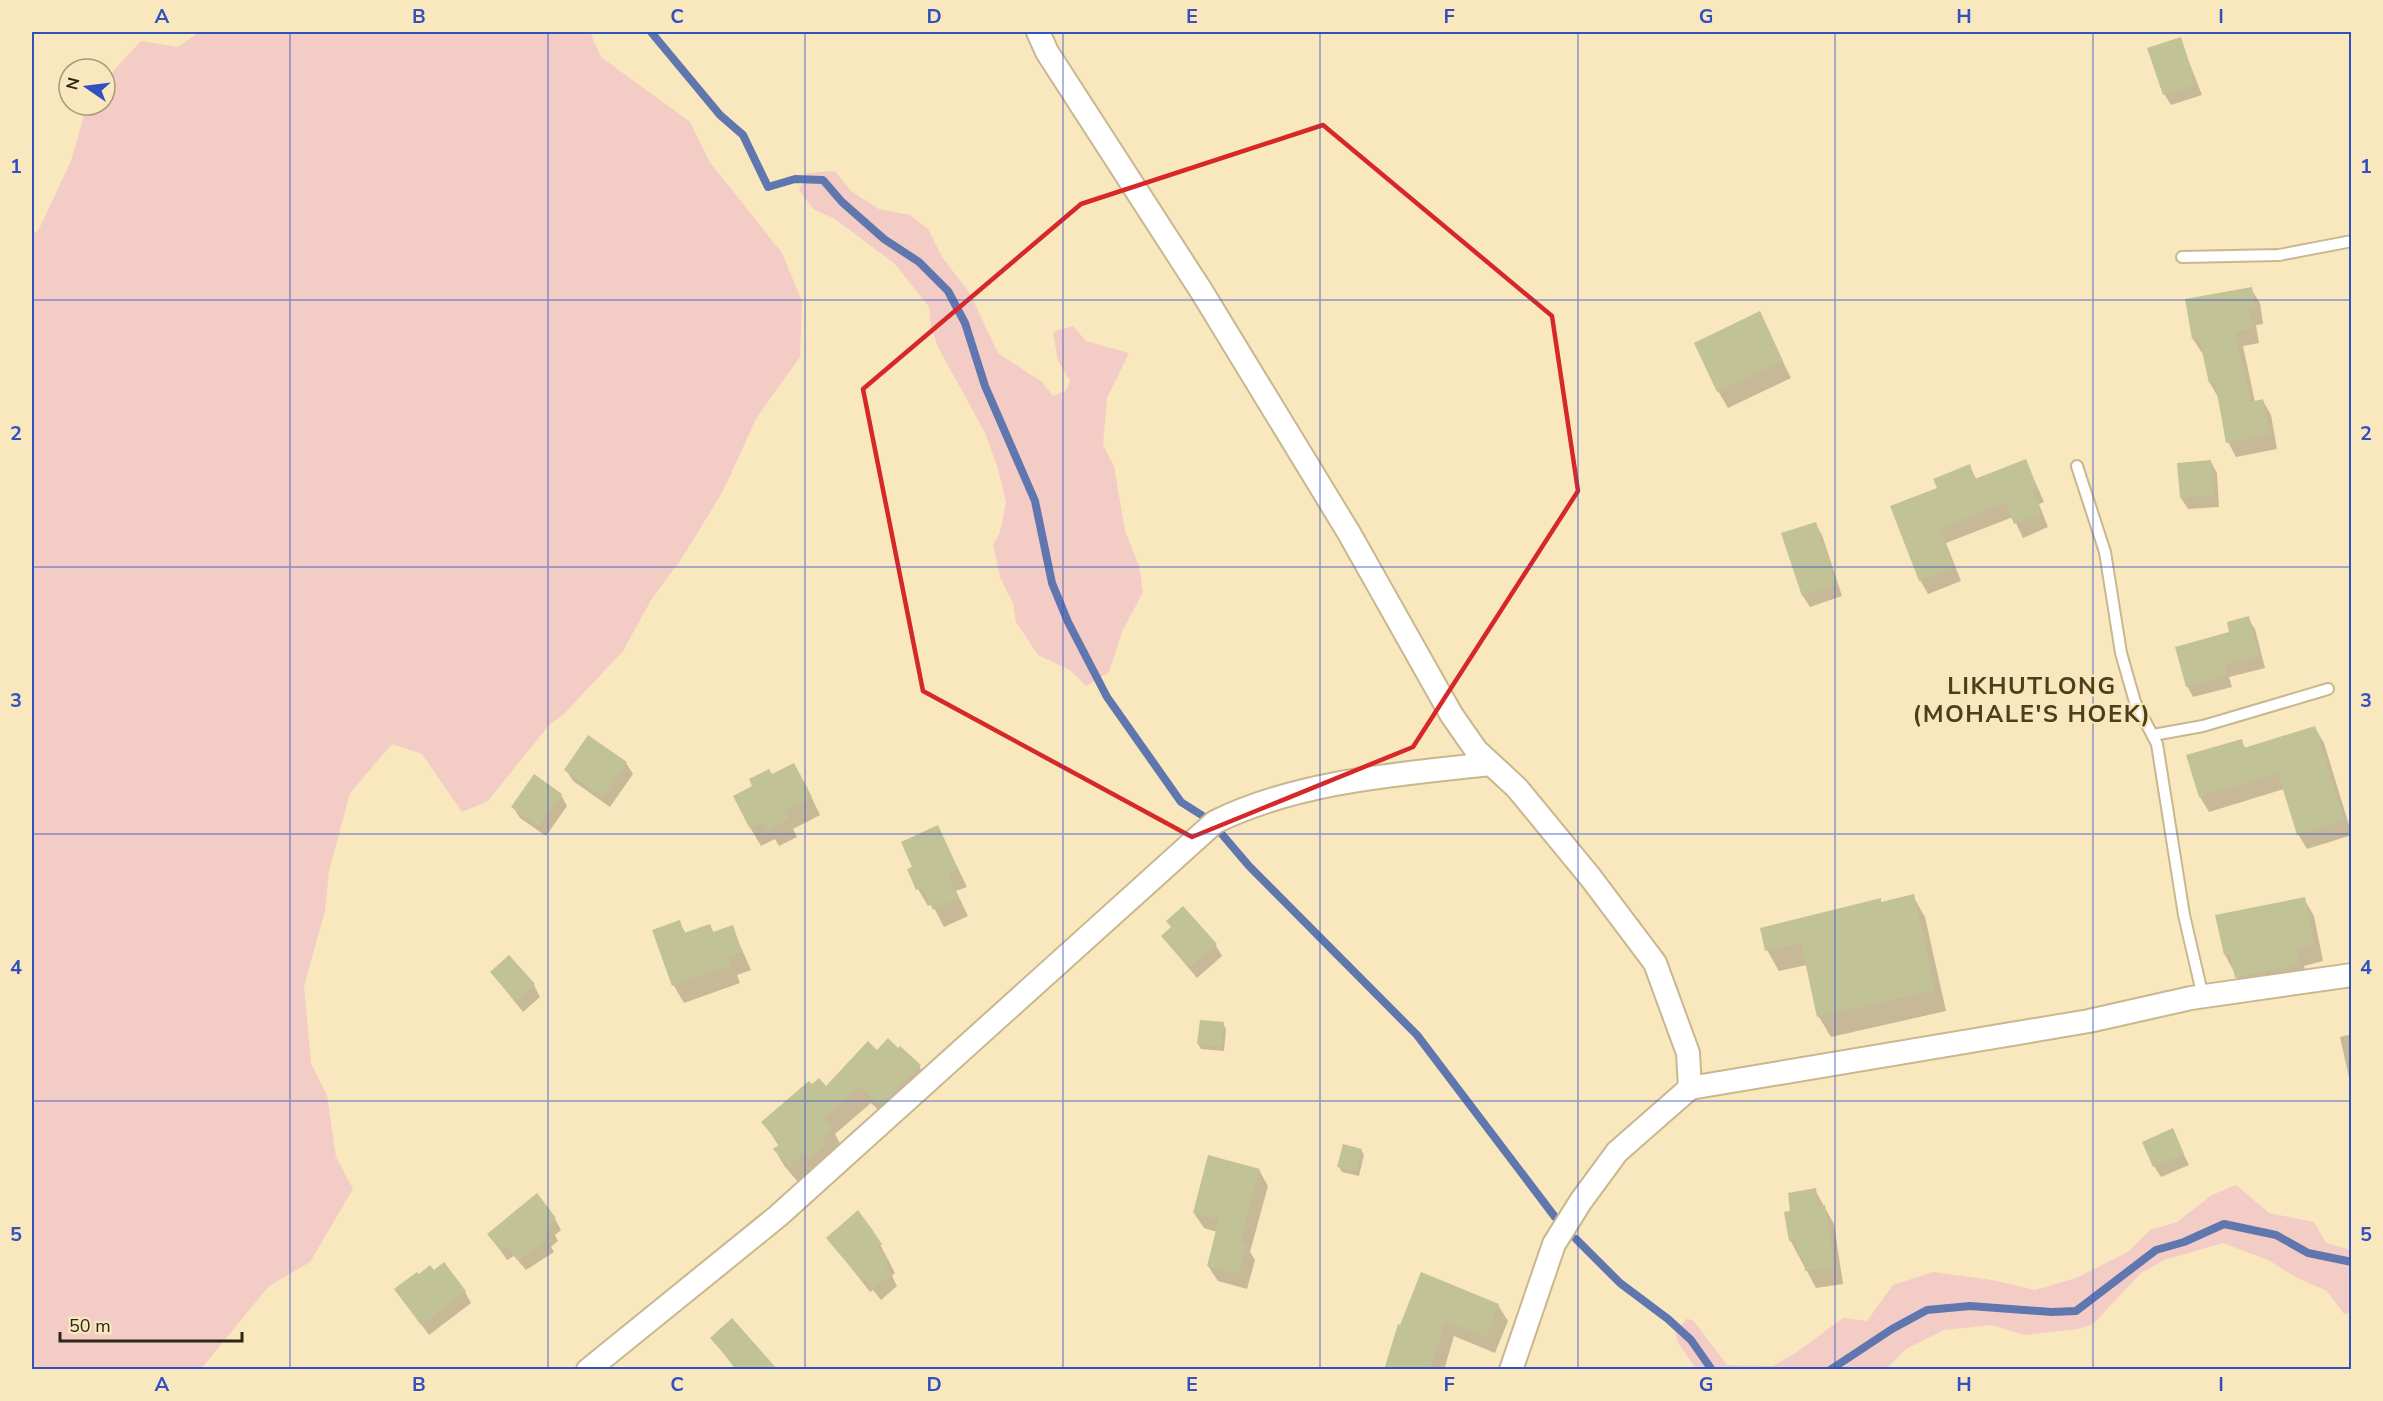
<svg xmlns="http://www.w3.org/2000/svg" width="2383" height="1401" font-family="'Nunito Sans',sans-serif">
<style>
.green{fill:#f4ccc6}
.shadow{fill:#0003}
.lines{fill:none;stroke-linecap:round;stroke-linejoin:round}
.stream{stroke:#6076af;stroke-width:8}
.building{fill:#c2c297}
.lane-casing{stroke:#c8b78f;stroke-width:14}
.street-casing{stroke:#c8b78f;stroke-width:26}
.lane{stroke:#fff;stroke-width:10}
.street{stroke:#fff;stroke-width:22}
.marked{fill:none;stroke:#d62828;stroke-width:4.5;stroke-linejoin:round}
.grid{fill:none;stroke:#3151c1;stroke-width:1.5;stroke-opacity:0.55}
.labels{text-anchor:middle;stroke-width:4.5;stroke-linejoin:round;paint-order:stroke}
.district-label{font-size:24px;font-weight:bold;letter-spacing:1.5px;fill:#4e3f1a;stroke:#f9e7be}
.neatline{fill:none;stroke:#3151c1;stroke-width:2}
.grid-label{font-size:20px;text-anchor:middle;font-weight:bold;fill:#3151c1}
</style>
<rect width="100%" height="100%" fill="#f9e7be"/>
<path class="green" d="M 199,32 L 590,32 L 601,57 L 690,122 L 709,161 L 782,253 L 802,301 L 800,357 L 757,417 L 723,491 L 682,558 L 651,600 L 623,651 L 563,715 L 549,725 L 488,801 L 462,812 L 422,754 L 392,744 L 350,793 L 329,871 L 325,911 L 304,986 L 311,1063 L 327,1095 L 336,1157 L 353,1189 L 310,1262 L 269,1286 L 201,1369 L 32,1369 L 32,233 L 38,231 L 71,161 L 87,105 L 105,105 L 105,80 L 141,41 L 178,47 Z
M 835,171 L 851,191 L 879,209 L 910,215 L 928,229 L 942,257 L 969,292 L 998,353 L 1042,382 L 1053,396 L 1066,391 L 1070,381 L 1058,361 L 1053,332 L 1073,326 L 1086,341 L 1129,353 L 1107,398 L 1103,445 L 1114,466 L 1125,531 L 1139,566 L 1143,592 L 1122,632 L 1109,672 L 1086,686 L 1070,670 L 1038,655 L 1016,622 L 1013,603 L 1000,577 L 993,545 L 1000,532 L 1006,502 L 998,469 L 985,433 L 938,347 L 931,326 L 929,307 L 895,264 L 835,219 L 813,209 L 799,190 L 807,173 Z
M 2236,1185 L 2269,1213 L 2314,1222 L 2326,1243 L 2351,1250 L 2351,1313 L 2344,1314 L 2327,1291 L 2295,1277 L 2270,1261 L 2223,1243 L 2164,1260 L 2141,1273 L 2093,1324 L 2078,1329 L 2024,1335 L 1992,1325 L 1944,1330 L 1906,1349 L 1886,1369 L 1696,1369 L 1677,1341 L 1676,1333 L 1686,1319 L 1693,1320 L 1727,1365 L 1773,1366 L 1797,1352 L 1843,1318 L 1867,1321 L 1893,1285 L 1933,1272 L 1992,1280 L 2035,1290 L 2076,1278 L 2128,1252 L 2150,1230 L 2177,1222 L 2212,1195 Z"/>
<path class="shadow" d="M 2180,39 L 2202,95 L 2171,105 L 2164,94 Z
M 2251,289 L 2260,303 L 2263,324 L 2256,325 L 2259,343 L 2243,346 L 2255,402 L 2263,401 L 2271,415 L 2277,449 L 2236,457 L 2228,442 L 2218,397 L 2210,383 L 2204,353 L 2202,353 L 2193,339 L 2187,300 Z
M 1759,313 L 1791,378 L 1728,408 L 1718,391 Z
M 2026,461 L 2044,502 L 2039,504 L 2048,527 L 2023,538 L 2013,517 L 1946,543 L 1961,581 L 1928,594 L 1920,580 L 1939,489 L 1969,466 L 1977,480 Z
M 2211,462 L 2217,473 L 2219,507 L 2188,509 L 2181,498 Z
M 1815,523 L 1822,535 L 1842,596 L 1810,607 L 1803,596 L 1783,534 Z
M 2248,618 L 2255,629 L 2265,668 L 2229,677 L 2232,687 L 2193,697 L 2187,686 L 2231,633 Z
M 2315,728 L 2324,743 L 2352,835 L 2307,849 L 2298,834 L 2284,789 L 2209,812 L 2200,797 L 2241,741 L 2246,749 Z
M 626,763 L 633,774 L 610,807 L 573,781 L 566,770 Z
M 771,776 L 804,782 L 820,815 L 793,829 L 797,837 L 779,846 L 775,839 L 761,846 L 751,829 L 754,786 Z
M 561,795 L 567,806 L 546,836 L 520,818 L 513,807 Z
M 938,827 L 967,887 L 956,891 L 968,916 L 944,927 L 932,904 L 928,906 L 918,889 L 914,867 Z
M 1913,896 L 1925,917 L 1946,1011 L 1831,1037 L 1819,1017 L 1807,965 L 1779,971 L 1767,950 L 1880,900 L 1882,903 Z
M 2304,899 L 2314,916 L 2323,961 L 2304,966 L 2308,982 L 2246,994 L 2225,955 Z
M 679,922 L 686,934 L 710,926 L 714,933 L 732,927 L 751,970 L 737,975 L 740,983 L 684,1003 L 674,986 L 654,931 Z
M 1162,936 L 1215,944 L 1222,956 L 1197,978 Z
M 491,972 L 534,985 L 540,997 L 523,1012 Z
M 1223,1024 L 1226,1029 L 1224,1051 L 1201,1049 L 1198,1044 Z
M 2352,1034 L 2352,1091 L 2340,1037 Z
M 877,1052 L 919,1066 L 929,1083 L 891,1122 L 871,1103 L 835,1134 L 842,1147 L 799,1183 L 785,1167 L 775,1150 L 779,1146 L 763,1122 L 811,1086 L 826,1088 Z
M 2172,1130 L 2189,1165 L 2161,1177 L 2154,1166 Z
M 1361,1150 L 1364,1155 L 1359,1176 L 1342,1172 L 1339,1167 Z
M 1259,1170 L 1268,1186 L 1250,1252 L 1255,1260 L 1247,1289 L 1218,1281 L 1208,1266 L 1217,1232 L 1204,1228 L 1194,1213 Z
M 1815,1190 L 1834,1224 L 1843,1284 L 1816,1288 L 1790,1240 L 1792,1212 Z
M 858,1212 L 872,1229 L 895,1273 L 892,1276 L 897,1286 L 881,1300 L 873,1290 L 870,1292 L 828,1238 Z
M 555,1219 L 561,1230 L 555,1235 L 558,1241 L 551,1247 L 554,1252 L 526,1270 L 514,1256 L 507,1260 L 489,1234 Z
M 396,1290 L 465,1292 L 471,1303 L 429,1335 Z
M 1498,1305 L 1508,1321 L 1495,1353 L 1454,1336 L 1444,1370 L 1386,1370 L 1401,1327 Z
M 712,1338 L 775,1370 L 736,1370 Z"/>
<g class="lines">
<path class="stream" d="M 651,32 L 720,115 L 743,135 L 768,187 L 795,179 L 823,180 L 842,202 L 884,239 L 919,262 L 948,291 L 965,323 L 985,386 L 1035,501 L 1052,583 L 1068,622 L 1107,697 L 1181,802 L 1203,816
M 1220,832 L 1249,866 L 1417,1035 L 1555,1217
M 1576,1239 L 1620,1283 L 1668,1319 L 1691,1340 L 1712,1370
M 1830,1370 L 1892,1329 L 1927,1310 L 1970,1306 L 2052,1312 L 2076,1311 L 2156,1250 L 2184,1242 L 2224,1224 L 2276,1235 L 2308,1253 L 2352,1262"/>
</g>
<path class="building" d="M 2181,37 L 2196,84 L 2163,95 L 2147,48 Z
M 2252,287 L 2256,310 L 2249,311 L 2252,329 L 2235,332 L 2251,402 L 2263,399 L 2270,434 L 2226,443 L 2215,382 L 2209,383 L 2199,338 L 2192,339 L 2185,299 Z
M 1760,311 L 1783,361 L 1717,392 L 1694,343 Z
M 2026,459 L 2037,487 L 2032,490 L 2042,513 L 2014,524 L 2005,502 L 1939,529 L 1954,567 L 1919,581 L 1890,506 L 1937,488 L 1933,479 L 1970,464 L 1975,479 Z
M 2211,460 L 2214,496 L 2180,498 L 2177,463 Z
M 1816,522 L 1837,585 L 1802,596 L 1781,533 Z
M 2249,616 L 2259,656 L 2224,665 L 2227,675 L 2186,687 L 2175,647 L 2229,632 L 2227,622 Z
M 2315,726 L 2344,820 L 2297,835 L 2278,773 L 2199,797 L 2186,755 L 2242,739 L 2244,748 Z
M 588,735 L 627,762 L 603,797 L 564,770 Z
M 794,763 L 812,797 L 785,811 L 789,819 L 768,830 L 764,822 L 750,829 L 733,796 L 752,786 L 749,779 L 769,769 L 772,774 Z
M 534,774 L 562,794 L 539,826 L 511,807 Z
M 938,825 L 958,869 L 948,874 L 959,898 L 933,910 L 922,887 L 916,890 L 907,869 L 912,867 L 901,842 Z
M 1914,894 L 1935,990 L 1817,1017 L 1801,943 L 1765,951 L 1760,928 L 1881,898 L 1881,902 Z
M 2305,897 L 2314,944 L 2296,948 L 2299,965 L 2235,978 L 2230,954 L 2224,955 L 2215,915 Z
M 1183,906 L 1217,944 L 1189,968 L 1161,936 L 1171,927 L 1166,921 Z
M 680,920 L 684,933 L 710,924 L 713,932 L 733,925 L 742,952 L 728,958 L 731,965 L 672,986 L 652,930 Z
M 509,955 L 535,984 L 516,1002 L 490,972 Z
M 1200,1020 L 1224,1022 L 1221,1047 L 1197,1044 Z
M 888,1038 L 898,1048 L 900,1046 L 921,1065 L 880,1106 L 860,1087 L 824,1118 L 833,1128 L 822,1138 L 827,1144 L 810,1159 L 804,1153 L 789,1167 L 773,1149 L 780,1144 L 761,1122 L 809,1081 L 812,1084 L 819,1078 L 826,1086 L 868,1041 L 877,1050 Z
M 2173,1128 L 2184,1154 L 2153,1167 L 2142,1142 Z
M 1343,1144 L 1362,1149 L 1356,1172 L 1337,1167 Z
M 1208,1155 L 1260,1169 L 1240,1241 L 1247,1243 L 1238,1274 L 1207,1266 L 1219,1219 L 1193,1213 Z
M 1816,1188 L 1818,1206 L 1825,1205 L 1834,1267 L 1805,1271 L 1803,1254 L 1798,1255 L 1796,1240 L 1789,1241 L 1784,1212 L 1790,1211 L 1788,1193 Z
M 537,1193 L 556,1218 L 549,1224 L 553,1229 L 545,1235 L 548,1240 L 518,1260 L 506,1245 L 500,1250 L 487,1234 Z
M 858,1210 L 882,1244 L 878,1247 L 889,1261 L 885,1265 L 892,1274 L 873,1289 L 865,1279 L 863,1282 L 826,1238 Z
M 444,1262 L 466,1291 L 421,1325 L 394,1289 L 417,1272 L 419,1274 L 430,1265 L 434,1270 Z
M 1421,1272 L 1499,1304 L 1486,1337 L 1445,1321 L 1430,1370 L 1384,1370 L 1398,1324 L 1400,1325 Z
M 732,1318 L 778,1370 L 738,1370 L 710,1338 Z"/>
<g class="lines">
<g class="lane-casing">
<path id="lane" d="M 2182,257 L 2279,255 L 2352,241
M 2077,466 L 2105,552 L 2121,653 L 2135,702 L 2157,744 L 2184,915 L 2203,997
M 2153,735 L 2203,726 L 2328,689"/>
</g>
<g class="street-casing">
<path id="street" d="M 1038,32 L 1047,52 L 1202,292 L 1349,533 L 1451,714 L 1476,750 L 1517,788 L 1591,878 L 1655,963 L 1688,1053 L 1690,1088
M 588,1370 L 778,1216 L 1215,822 C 1298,781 1400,774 1491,764
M 1511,1370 L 1554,1244 L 1581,1201 L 1617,1152 L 1690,1088 L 2089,1021 L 2191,998 L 2352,975"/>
</g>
<use href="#lane" class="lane"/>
<use href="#street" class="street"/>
</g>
<path class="marked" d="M 1323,125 L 1552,316 L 1578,491 L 1413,747 L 1192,837 L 923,691 L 863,389 L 1081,204 Z"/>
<path class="grid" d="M 290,32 L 290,1370M 548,32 L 548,1370M 805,32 L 805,1370M 1063,32 L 1063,1370M 1320,32 L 1320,1370M 1578,32 L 1578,1370M 1835,32 L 1835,1370M 2093,32 L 2093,1370M 32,300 L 2352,300M 32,567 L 2352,567M 32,834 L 2352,834M 32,1101 L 2352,1101"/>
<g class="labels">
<g class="district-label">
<text x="2032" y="694">LIKHUTLONG<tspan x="2032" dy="28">(MOHALE'S HOEK)</tspan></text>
</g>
</g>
<rect width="2383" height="1401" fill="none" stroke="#f9e7be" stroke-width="66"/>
<g transform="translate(87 87) rotate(284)"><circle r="28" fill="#f9e7be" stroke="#a79a7b" stroke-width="1.5"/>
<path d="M0-4.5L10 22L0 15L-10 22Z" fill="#3151c1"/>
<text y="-9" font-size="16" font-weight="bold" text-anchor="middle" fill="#2c2616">N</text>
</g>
<path d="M60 1332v9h182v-9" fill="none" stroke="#2c2616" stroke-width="3"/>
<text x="69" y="1332" font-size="18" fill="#2c2616" stroke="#f9e7be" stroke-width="4.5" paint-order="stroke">50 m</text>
<rect x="33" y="33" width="2317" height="1335" class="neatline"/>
<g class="grid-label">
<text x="162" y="23">A</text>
<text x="419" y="23">B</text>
<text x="677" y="23">C</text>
<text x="934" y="23">D</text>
<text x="1192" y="23">E</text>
<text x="1449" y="23">F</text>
<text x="1706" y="23">G</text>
<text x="1964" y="23">H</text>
<text x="2221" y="23">I</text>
<text x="16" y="173">1</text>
<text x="2366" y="173">1</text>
<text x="16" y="440">2</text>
<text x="2366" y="440">2</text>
<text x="16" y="707">3</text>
<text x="2366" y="707">3</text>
<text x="16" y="974">4</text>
<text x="2366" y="974">4</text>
<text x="16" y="1241">5</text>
<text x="2366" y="1241">5</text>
<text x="162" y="1391">A</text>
<text x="419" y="1391">B</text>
<text x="677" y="1391">C</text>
<text x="934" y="1391">D</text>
<text x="1192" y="1391">E</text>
<text x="1449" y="1391">F</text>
<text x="1706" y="1391">G</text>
<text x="1964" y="1391">H</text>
<text x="2221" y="1391">I</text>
</g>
</svg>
